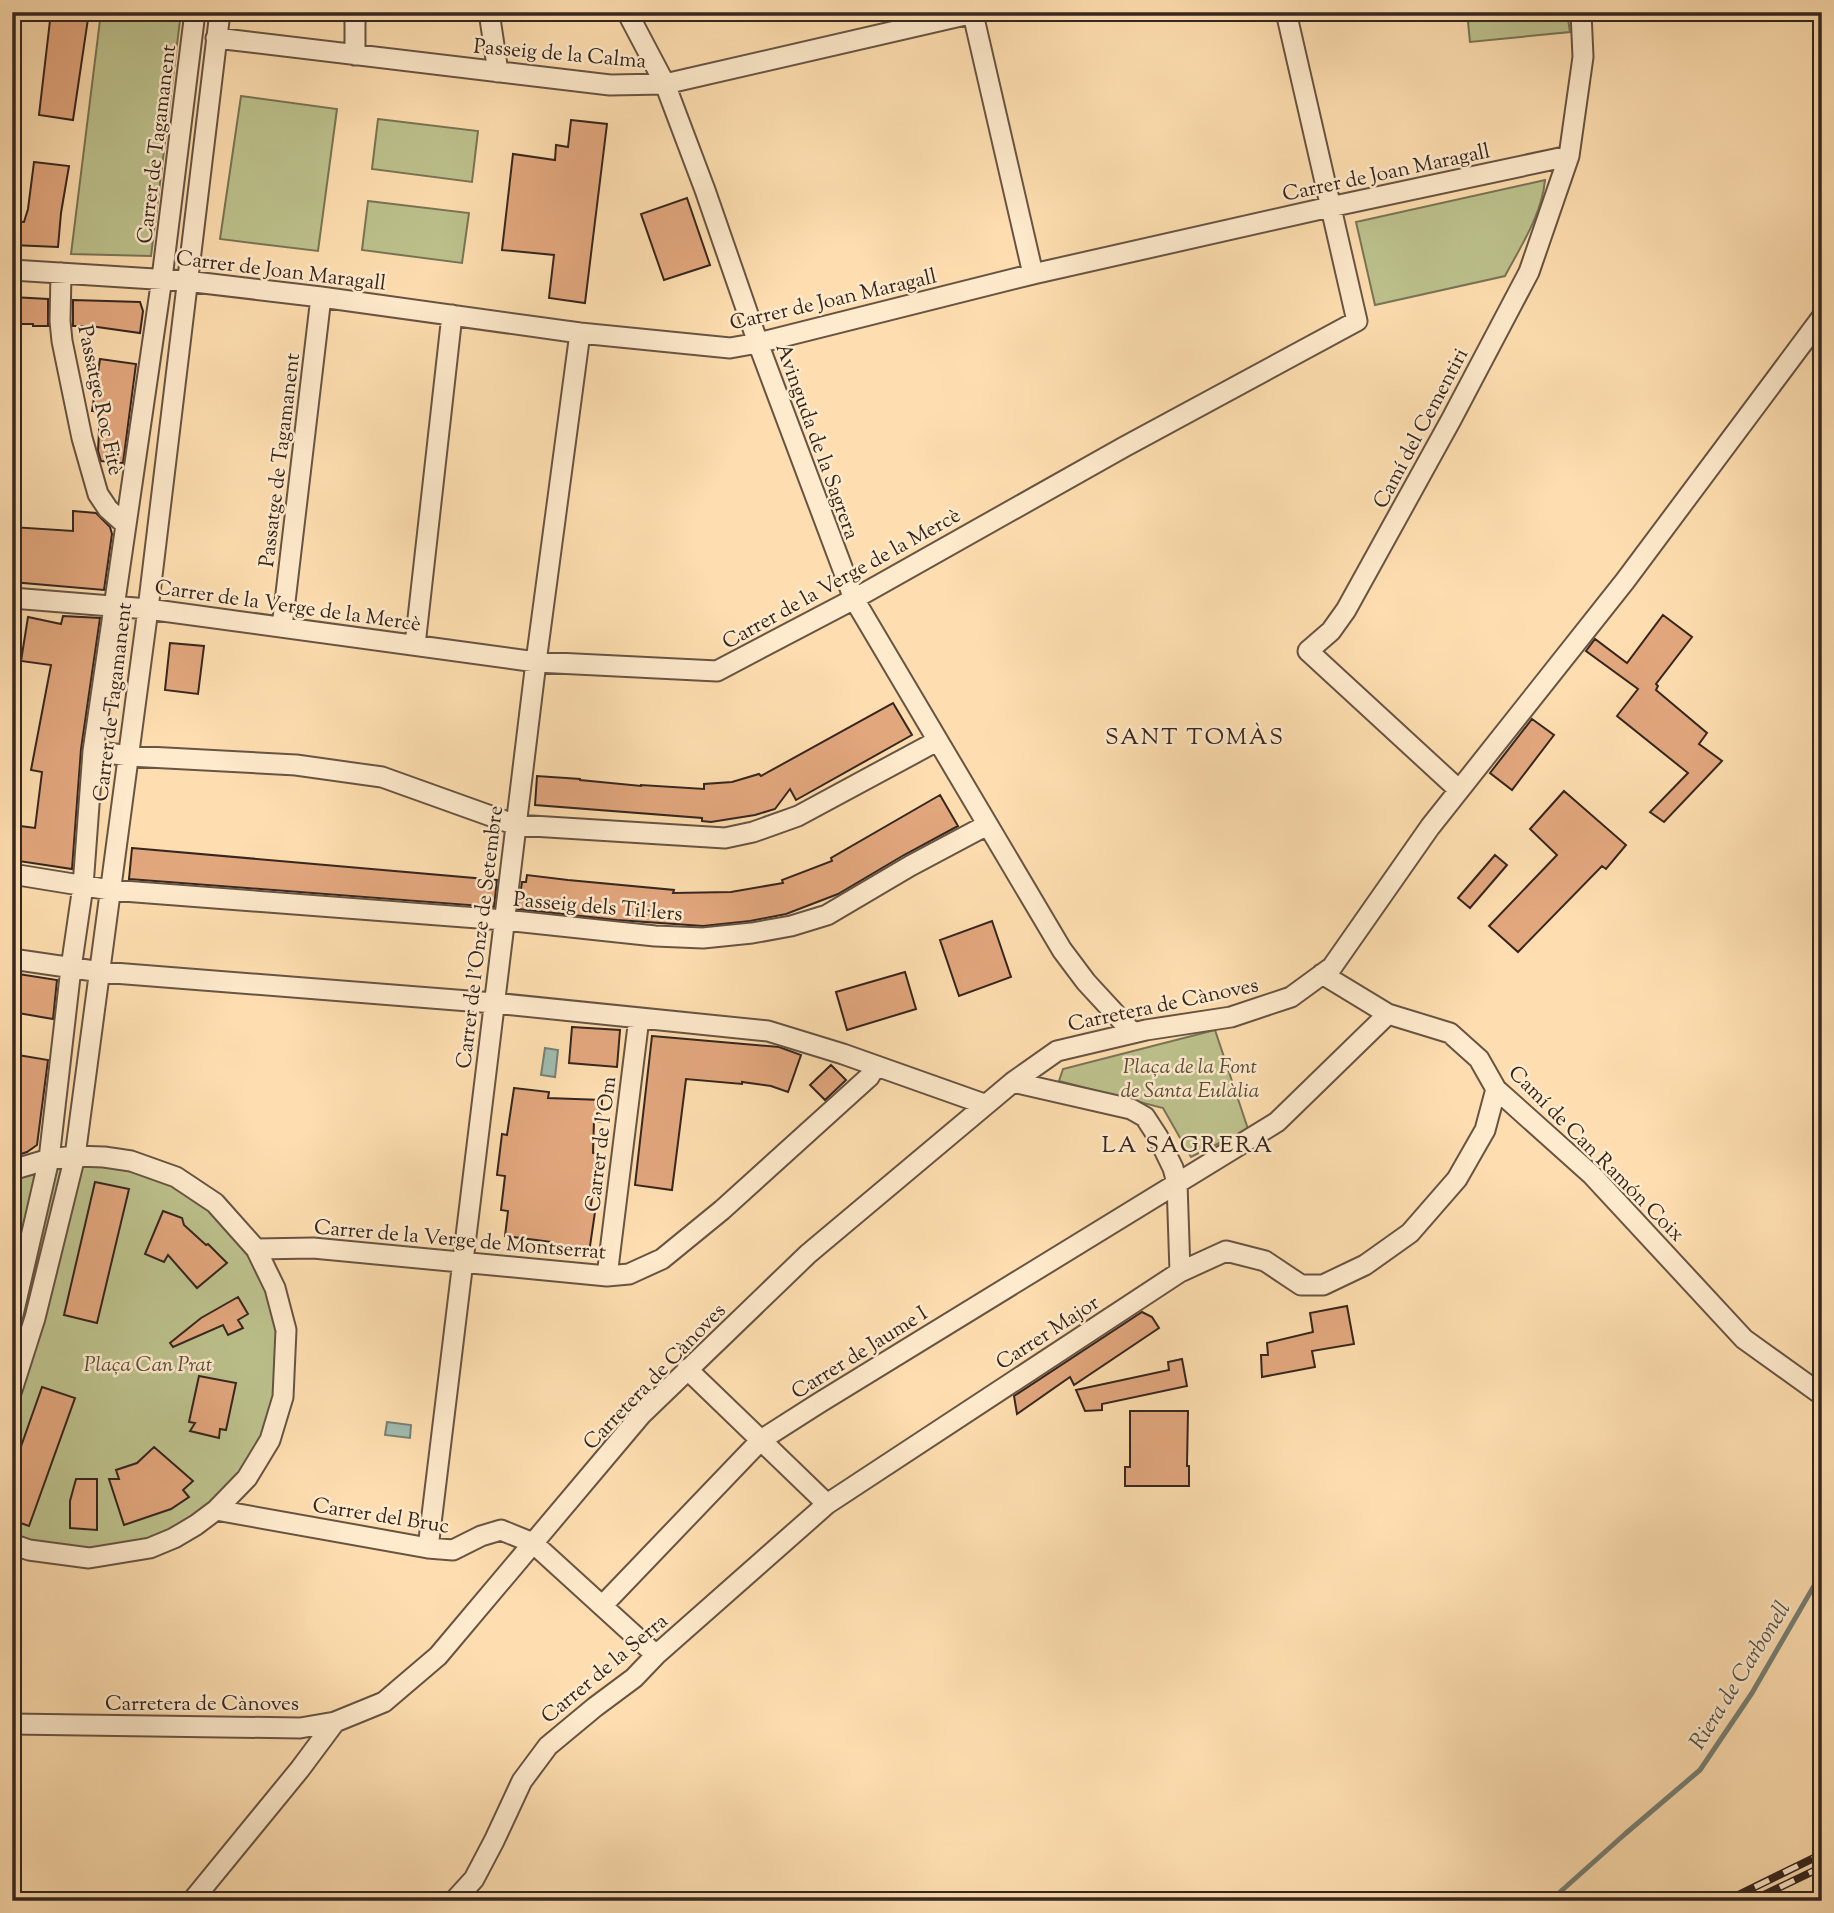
<svg xmlns="http://www.w3.org/2000/svg" width="1834" height="1913" font-family="'Sorts Mill Goudy',serif">
<style>
.green{fill:#bdc28d;stroke:#797456;stroke-width:2}
.water{fill:#a0bcb0;stroke:#758076;stroke-width:2}
.lines{fill:none;stroke-linecap:round;stroke-linejoin:round}
.stream{stroke:#758076;stroke-width:5}
.building{fill:#e3a77e;stroke:#35261f;stroke-width:2}
.minor-casing{stroke:#675443;stroke-width:23}
.minor{stroke:#feeacc;stroke-width:19}
.rail-casing{stroke:#35261f;stroke-width:8}
.rail{stroke:#feeacc;stroke-width:5;stroke-dasharray:16;stroke-linecap:butt}
.labels{text-anchor:middle;stroke-width:5;stroke-linejoin:round;paint-order:stroke}
.street-label{font-size:21px;fill:#35261f;stroke:#feeacc}
.park-label{font-size:21px;font-style:italic;fill:#574d3a;stroke:#feeacc}
.neighbourhood-label{font-size:23px;letter-spacing:2px;fill:#35261f;stroke:#feeacc}
.water-label{font-size:23px;font-style:italic;fill:#55534a;stroke:#feeacc}
</style>
<rect width="100%" height="100%" fill="#fedeb0"/>
<filter id="stains"><feTurbulence type="fractalNoise" baseFrequency=".00286" numOctaves="4"/><feColorMatrix values="0 0 0 0 .2 0 0 0 0 .09 0 0 0 0 .02 0 0 0 .5 -.17"/></filter>
<radialGradient id="worn" r=".72"><stop offset=".6" stop-color="#630" stop-opacity="0"/><stop offset="1" stop-color="#630" stop-opacity=".3"/></radialGradient>
<path class="green" d="M 101,12 L 181,12 L 151,256 L 71,254 Z
M 1467,12 L 1567,12 L 1570,32 L 1470,42 Z
M 241,96 L 337,109 L 318,251 L 220,239 Z
M 378,119 L 478,131 L 472,182 L 372,169 Z
M 1545,180 C 1542,214 1521,246 1505,276 L 1375,305 L 1356,222 Z
M 368,201 L 469,213 L 462,263 L 362,250 Z
M 1215,1030 L 1248,1129 L 1191,1157 L 1163,1108 L 1059,1081 L 1063,1069 Z
M 75,1156 L 131,1161 L 215,1203 L 275,1288 L 283,1397 L 247,1478 L 150,1548 L 89,1558 L 12,1541 L 12,1179 Z"/>
<path class="water" d="M 545,1048 L 558,1050 L 555,1077 L 541,1075 Z
M 387,1422 L 411,1425 L 410,1438 L 385,1435 Z"/>
<g class="lines">
<path class="stream" d="M 1550,1901 L 1625,1834 L 1700,1770 L 1752,1693 L 1822,1572"/>
</g>
<path class="building" d="M 51,12 L 89,12 L 73,120 L 39,115 Z
M 571,120 L 607,124 L 585,303 L 549,298 L 554,255 L 502,250 L 513,154 L 555,160 L 556,145 L 568,147 Z
M 34,162 L 69,166 L 61,213 L 58,247 L 12,245 L 12,221 L 24,222 L 28,209 Z
M 687,198 L 710,265 L 664,280 L 641,214 Z
M 12,297 L 48,299 L 48,326 L 33,326 L 33,324 L 12,324 Z
M 73,300 L 140,302 L 143,311 L 140,333 L 90,326 L 73,326 Z
M 100,359 L 136,364 L 123,463 L 101,461 L 98,451 L 100,412 L 92,411 Z
M 73,511 L 96,513 L 110,527 L 112,534 L 104,590 L 12,582 L 12,527 L 73,531 Z
M 1663,615 L 1692,637 L 1656,684 L 1658,686 L 1656,690 L 1707,733 L 1699,744 L 1722,761 L 1664,822 L 1650,812 L 1688,773 L 1617,716 L 1638,689 L 1586,651 L 1595,639 L 1627,663 Z
M 63,616 L 100,618 L 81,749 L 72,869 L 12,860 L 12,825 L 35,828 L 42,772 L 31,770 L 51,665 L 21,661 L 28,617 L 61,624 Z
M 170,643 L 204,646 L 198,694 L 165,690 Z
M 893,703 L 912,735 L 796,800 L 790,789 L 775,809 L 755,815 L 711,822 L 702,821 L 702,818 L 535,805 L 537,776 L 580,779 L 580,780 L 641,786 L 641,785 L 704,789 L 704,784 L 732,782 L 759,774 L 761,776 Z
M 1532,719 L 1554,735 L 1512,790 L 1490,773 Z
M 1564,791 L 1626,845 L 1606,869 L 1602,866 L 1518,952 L 1489,926 L 1557,855 L 1530,829 Z
M 940,795 L 958,826 L 904,855 L 838,894 L 786,914 L 750,921 L 703,926 L 617,920 L 518,909 L 522,882 L 526,882 L 527,875 L 568,880 L 674,890 L 673,893 L 731,892 L 783,883 L 782,880 L 832,861 L 831,858 Z
M 132,848 L 497,880 L 494,907 L 129,879 Z
M 1495,855 L 1507,865 L 1470,908 L 1458,898 Z
M 992,921 L 1011,977 L 959,996 L 940,940 Z
M 905,972 L 916,1009 L 847,1030 L 836,992 Z
M 12,973 L 57,980 L 53,1019 L 12,1012 Z
M 572,1027 L 620,1030 L 617,1067 L 569,1063 Z
M 652,1036 L 779,1047 L 801,1055 L 788,1092 L 771,1086 L 742,1082 L 742,1084 L 686,1079 L 672,1190 L 635,1185 Z
M 12,1054 L 48,1060 L 37,1145 L 27,1152 L 12,1157 Z
M 831,1065 L 846,1080 L 825,1100 L 810,1085 Z
M 514,1088 L 549,1092 L 548,1098 L 602,1100 L 601,1122 L 594,1121 L 593,1153 L 599,1154 L 590,1211 L 595,1212 L 589,1253 L 551,1248 L 552,1242 L 505,1236 L 508,1211 L 501,1210 L 505,1176 L 497,1175 L 502,1134 L 507,1135 Z
M 95,1182 L 129,1189 L 97,1323 L 64,1315 Z
M 163,1211 L 182,1218 L 184,1225 L 206,1245 L 208,1244 L 227,1263 L 197,1288 L 168,1255 L 164,1262 L 145,1254 Z
M 238,1297 L 248,1314 L 238,1320 L 243,1328 L 228,1335 L 223,1325 L 173,1347 L 170,1343 L 201,1318 Z
M 1347,1306 L 1354,1344 L 1312,1351 L 1315,1367 L 1262,1377 L 1261,1355 L 1268,1355 L 1267,1343 L 1313,1332 L 1310,1313 Z
M 1142,1312 L 1152,1317 L 1159,1328 L 1074,1385 L 1070,1377 L 1017,1414 L 1014,1396 Z
M 1182,1359 L 1187,1386 L 1102,1404 L 1102,1410 L 1085,1411 L 1076,1390 L 1169,1370 L 1168,1362 Z
M 199,1376 L 236,1383 L 226,1430 L 220,1429 L 219,1438 L 190,1431 L 195,1423 L 189,1422 Z
M 42,1387 L 75,1398 L 29,1526 L 12,1520 L 12,1472 Z
M 1130,1411 L 1188,1411 L 1187,1466 L 1189,1466 L 1189,1486 L 1125,1486 L 1125,1467 L 1130,1467 Z
M 154,1447 L 193,1481 L 183,1490 L 189,1497 L 171,1509 L 124,1525 L 109,1479 L 119,1479 L 116,1470 L 137,1463 Z
M 76,1479 L 97,1479 L 97,1530 L 70,1528 L 70,1501 Z"/>
<g class="lines">
<g class="minor-casing">
<path id="minor" d="M 355,12 L 355,55
M 489,12 L 498,72
M 627,12 L 665,84 L 705,190 L 758,343 L 854,599 L 1062,950 L 1086,982 L 1133,1033
M 973,14 L 1033,274
M 216,38 L 610,85 L 665,84 L 978,12
M 12,270 L 186,281 L 321,297 L 580,333 L 730,348 L 758,343 L 1033,274 L 1330,207 L 1569,156
M 61,273 L 60,321 L 62,341 L 82,438 L 98,494 L 108,509 L 126,525
M 12,598 L 148,609 L 536,662 L 717,671 L 854,599 L 1124,447 L 1357,321 L 1286,12
M 282,627 L 321,297
M 415,645 L 452,315
M 93,751 L 129,756 L 296,765 L 382,777 L 516,825 L 725,838 L 753,832 L 798,816 L 937,741
M 1459,790 L 1308,651 L 1331,631 L 1346,610 L 1451,420 L 1529,272 L 1569,156 L 1583,57 L 1581,12
M 12,874 L 110,890 L 504,920 L 655,936 L 703,938 L 752,933 L 791,926 L 827,915 L 910,866 L 987,825
M 12,959 L 101,972 L 494,1003 L 768,1031 L 843,1054 L 984,1104
M 1322,974 L 1388,1014 L 1450,1033 L 1479,1059 L 1496,1089 L 1592,1175 L 1744,1339 L 1822,1395
M 1013,1082 L 1131,1109 L 1145,1117 L 1158,1137 L 1173,1168 L 1177,1183 L 1180,1272
M 12,1170 L 49,1159 L 75,1156 L 104,1157 L 131,1161 L 176,1177 L 215,1203 L 256,1249 L 275,1288 L 286,1330 L 283,1397 L 270,1440 L 247,1478 L 216,1510 L 196,1525 L 174,1538 L 150,1548 L 89,1558 L 29,1550 L 12,1544
M 256,1249 L 313,1248 L 607,1276 L 629,1274 L 662,1259 L 722,1210 L 869,1077 L 875,1067
M 607,1276 L 639,1018
M 12,1319 L 49,1159 L 71,968 L 83,886 L 93,751 L 162,278 L 195,12
M 687,1369 L 827,1504
M 12,1390 L 35,1318 L 75,1156 L 148,609 L 220,12
M 216,1510 L 428,1548 L 453,1550 L 481,1536 L 501,1530 L 533,1543 L 656,1655
M 428,1548 L 536,662 L 580,333
M 602,1606 L 761,1440 L 819,1403 L 1277,1122 L 1388,1014
M 12,1724 L 300,1728 L 335,1722 L 384,1702 L 438,1656 L 641,1415 L 808,1254 L 1013,1082 L 1057,1051 L 1146,1030 L 1231,1017 L 1291,997 L 1332,967 L 1430,827 L 1625,581 L 1822,317
M 192,1901 L 300,1769 L 335,1722
M 454,1901 L 474,1879 L 494,1841 L 522,1781 L 548,1746 L 595,1707 L 634,1678 L 656,1655 L 827,1504 L 1180,1272 L 1226,1251 L 1265,1261 L 1301,1285 L 1323,1285 L 1365,1265 L 1410,1233 L 1457,1179 L 1485,1130 L 1496,1089"/>
</g>
<use href="#minor" class="minor"/>
<g class="rail-casing">
<path id="rail" d="M 1726,1901 L 1822,1854
M 1751,1901 L 1822,1867"/>
</g>
<use href="#rail" class="rail"/>
</g>
<g class="labels">
<g class="street-label">
<text transform="translate(560 53) rotate(5)" y="7">Passeig de la Calma</text>
<text transform="translate(156 144) rotate(-83)" y="7">Carrer de Tagamanent</text>
<text transform="translate(1386 172) rotate(-12)" y="7">Carrer de Joan Maragall</text>
<text transform="translate(281 270) rotate(7)" y="7">Carrer de Joan Maragall</text>
<text transform="translate(833 299) rotate(-13)" y="7">Carrer de Joan Maragall</text>
<text transform="translate(101 400) rotate(78)" y="7">Passatge Roc Fitè</text>
<text transform="translate(1420 428) rotate(-62)" y="7">Camí del Cementiri</text>
<text transform="translate(818 441) rotate(70)" y="7">Avinguda de la Sagrera</text>
<text transform="translate(279 460) rotate(-83)" y="7">Passatge de Tagamanent</text>
<text transform="translate(841 578) rotate(-29)" y="7">Carrer de la Verge de la Mercè</text>
<text transform="translate(288 605) rotate(8)" y="7">Carrer de la Verge de la Mercè</text>
<text transform="translate(112 702) rotate(-83)" y="7">Carrer de Tagamanent</text>
<text transform="translate(598 906) rotate(5)" y="7">Passeig dels Til·lers</text>
<text transform="translate(479 937) rotate(-83)" y="7">Carrer de l'Onze de Setembre</text>
<text transform="translate(1163 1004) rotate(-12)" y="7">Carretera de Cànoves</text>
<text transform="translate(600 1144) rotate(-83)" y="7">Carrer de l'Om</text>
<text transform="translate(1597 1153) rotate(45)" y="7">Camí de Can Ramón Coix</text>
<text transform="translate(460 1239) rotate(5)" y="7">Carrer de la Verge de Montserrat</text>
<text transform="translate(1047 1332) rotate(-33)" y="7">Carrer Major</text>
<text transform="translate(859 1352) rotate(-32)" y="7">Carrer de Jaume I</text>
<text transform="translate(654 1376) rotate(-46)" y="7">Carretera de Cànoves</text>
<text transform="translate(381 1515) rotate(9)" y="7">Carrer del Bruc</text>
<text transform="translate(604 1668) rotate(-40)" y="7">Carrer de la Serra</text>
<text x="202" y="1710">Carretera de Cànoves</text>
</g>
<g class="park-label">
<text x="1190" y="1073">Plaça de la Font<tspan x="1190" dy="24">de Santa Eulàlia</tspan></text>
<text x="148" y="1371">Plaça Can Prat</text>
</g>
<g class="neighbourhood-label">
<text x="1195" y="744">SANT TOMÀS</text>
<text x="1188" y="1152">LA SAGRERA</text>
</g>
<g class="water-label">
<text transform="translate(1739 1675) rotate(-58)" y="8">Riera de Carbonell</text>
</g>
</g>
<rect width="1834" height="1913" fill="none" stroke="#fedeb0" stroke-width="42"/>
<rect x="14" y="14" width="1806" height="1885" fill="none" stroke="#35261f" stroke-width="3.5"/>
<rect x="21" y="21" width="1792" height="1871" fill="none" stroke="#35261f" stroke-width="2"/>
<rect width="100%" height="100%" filter="url(#stains)"/>
<rect width="100%" height="100%" fill="url(#worn)"/>
</svg>
